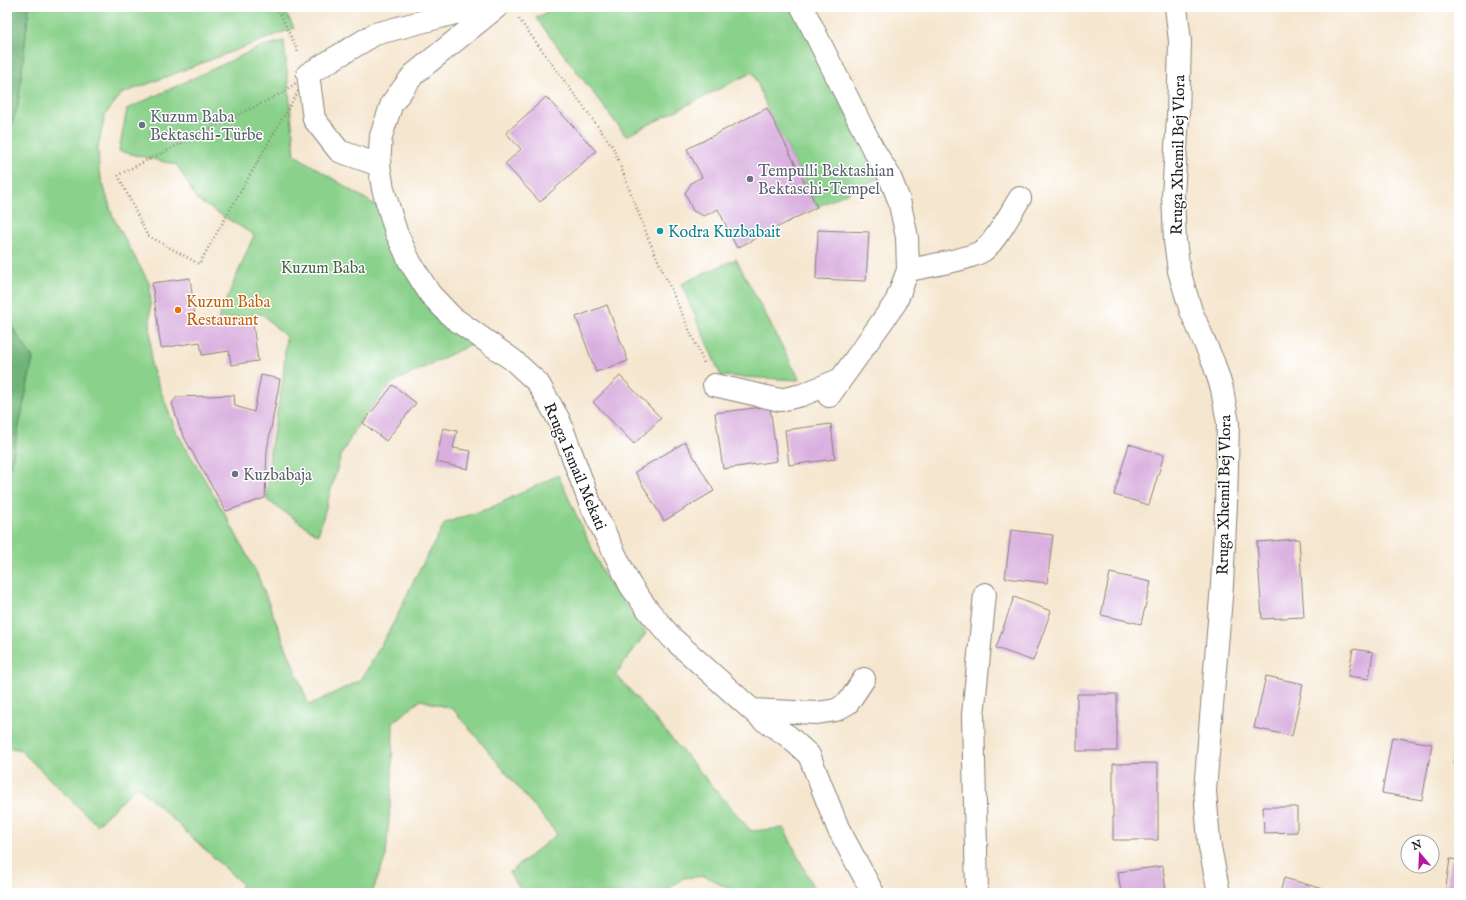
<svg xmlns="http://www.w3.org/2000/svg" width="1466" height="900" font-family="'IM FELL English',serif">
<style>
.green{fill:#8ad18b;stroke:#537654}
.forest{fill:#6fb377;stroke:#46684a}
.building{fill:#d9afdf}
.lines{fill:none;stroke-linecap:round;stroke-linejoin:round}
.minor-casing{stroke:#888176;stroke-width:24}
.path{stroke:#888176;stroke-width:2.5;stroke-dasharray:1 3;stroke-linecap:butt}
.minor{stroke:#fff;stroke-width:22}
.worship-dot{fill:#6b7280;stroke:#fff;stroke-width:1.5}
.culture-dot{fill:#0f9aa8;stroke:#fff;stroke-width:1.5}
.food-dot{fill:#e8710a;stroke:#fff;stroke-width:1.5}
.labels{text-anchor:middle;stroke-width:3;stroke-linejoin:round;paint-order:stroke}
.worship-label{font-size:16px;fill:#5b616d;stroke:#fff;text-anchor:start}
.street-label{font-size:16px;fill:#1c1c1c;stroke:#fff}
.culture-label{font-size:16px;fill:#0d838f;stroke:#fff;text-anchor:start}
.park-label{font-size:16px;fill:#486448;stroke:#fff}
.food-label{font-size:16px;fill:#c56008;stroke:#fff;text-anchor:start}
</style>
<rect width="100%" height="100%" fill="#fff"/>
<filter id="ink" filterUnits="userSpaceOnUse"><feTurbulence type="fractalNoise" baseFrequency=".025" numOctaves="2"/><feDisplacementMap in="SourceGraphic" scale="8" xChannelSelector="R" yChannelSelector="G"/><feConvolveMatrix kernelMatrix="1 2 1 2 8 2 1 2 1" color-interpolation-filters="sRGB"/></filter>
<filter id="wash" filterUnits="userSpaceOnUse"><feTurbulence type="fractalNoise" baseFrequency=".012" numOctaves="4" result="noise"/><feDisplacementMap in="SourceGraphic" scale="16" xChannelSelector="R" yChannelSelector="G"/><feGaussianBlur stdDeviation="0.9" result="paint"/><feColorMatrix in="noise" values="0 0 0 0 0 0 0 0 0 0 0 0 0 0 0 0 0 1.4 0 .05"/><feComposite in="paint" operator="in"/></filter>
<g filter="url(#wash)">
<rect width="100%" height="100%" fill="#f5e6cf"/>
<path class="green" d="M 29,7 L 283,7 L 294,28 L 121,94 L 105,115 L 98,147 L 99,171 L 113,217 L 150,285 L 151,365 L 176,431 L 225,514 L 257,574 L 309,705 L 361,680 L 395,620 L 413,582 L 445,523 L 490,508 L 558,475 L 604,575 L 646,633 L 616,674 L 751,831 L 784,828 L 816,893 L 736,893 L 705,876 L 683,878 L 664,893 L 523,893 L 509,873 L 557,834 L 453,709 L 421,700 L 393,722 L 392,780 L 386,856 L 372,893 L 237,893 L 242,884 L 137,786 L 97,825 L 19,749 L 7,748 L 7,469 L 11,465 L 33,358 L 7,320 L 7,139 L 18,105 Z
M 555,7 L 793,7 L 881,177 L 817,207 L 767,108 L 753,72 L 626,136 L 536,18 Z
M 284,41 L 295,155 L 380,208 L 478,341 L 392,383 L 361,420 L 341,455 L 318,535 L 267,500 L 270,451 L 283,379 L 286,337 L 262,314 L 218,319 L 254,235 L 197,200 L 177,165 L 119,151 L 127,109 L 260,47 Z
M 736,259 L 800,380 L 721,376 L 681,284 Z"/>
<path class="forest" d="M 7,7 L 29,7 L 18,105 L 7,139 Z
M 7,320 L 33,358 L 11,465 L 7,469 Z"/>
<g id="blocks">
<path class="building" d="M 546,97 L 596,151 L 540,202 L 505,164 L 521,149 L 506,133 Z
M 767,108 L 817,207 L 737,248 L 718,209 L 704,216 L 693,211 L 685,193 L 692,182 L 702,177 L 687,149 Z
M 818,230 L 869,232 L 866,281 L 816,279 Z
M 190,278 L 196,325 L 252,317 L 258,361 L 231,365 L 229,351 L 202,355 L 200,342 L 161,348 L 152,283 Z
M 607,305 L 628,361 L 596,372 L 576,317 Z
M 261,375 L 280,379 L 267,450 L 265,498 L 226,511 L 187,443 L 179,426 L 172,403 L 177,397 L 234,395 L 235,406 L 254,412 Z
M 620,376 L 661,418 L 634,444 L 593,402 Z
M 393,385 L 416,403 L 386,441 L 363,423 Z
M 770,406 L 777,461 L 723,469 L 715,413 Z
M 831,424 L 835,459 L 789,465 L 785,430 Z
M 443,428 L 457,431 L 453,448 L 471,451 L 468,469 L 436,462 Z
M 685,442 L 714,491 L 664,521 L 635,472 Z
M 1129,444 L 1164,455 L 1149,505 L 1114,495 Z
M 1011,530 L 1053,535 L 1047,583 L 1005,578 Z
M 1299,539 L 1304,617 L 1262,619 L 1257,542 Z
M 1110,573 L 1151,582 L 1141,624 L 1101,615 Z
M 1014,597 L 1051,611 L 1033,661 L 996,648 Z
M 1353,649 L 1373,652 L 1369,679 L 1348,676 Z
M 1266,676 L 1303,684 L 1292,736 L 1254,728 Z
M 1077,694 L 1117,694 L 1117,751 L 1077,751 Z
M 1392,737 L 1432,744 L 1422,800 L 1382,793 Z
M 1458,742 L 1459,742 L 1459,765 L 1453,764 Z
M 1158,763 L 1158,840 L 1113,840 L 1113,764 Z
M 1263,807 L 1297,807 L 1297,832 L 1264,833 Z
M 1450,859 L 1459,860 L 1459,893 L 1445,893 Z
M 1163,866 L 1166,893 L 1121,893 L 1118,872 Z
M 1284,878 L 1338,893 L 1280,893 Z"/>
</g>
</g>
<g filter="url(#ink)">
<use href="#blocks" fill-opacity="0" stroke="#888176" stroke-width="1"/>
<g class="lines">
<g class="minor-casing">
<path id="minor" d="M 497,7 L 414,74 L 392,103 L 381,136 L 379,165 L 383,189 L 396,232 L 410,262 L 430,294 L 452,317 L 513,360 L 538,383 L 559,420 L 590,503 L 630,585 L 648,610 L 672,638 L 762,719 L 788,736 L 809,755 L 838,828 L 873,893
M 802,7 L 872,147 L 889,175 L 899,200 L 907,237 L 908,270 L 896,302 L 829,396
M 1176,7 L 1180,41 L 1178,117 L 1173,195 L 1175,241 L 1179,271 L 1191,311 L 1214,364 L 1222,389 L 1228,423 L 1226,504 L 1222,585 L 1205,790 L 1209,842 L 1219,893
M 379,165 L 339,151 L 314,119 L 308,74 L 375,34 L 478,7
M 908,270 C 924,267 974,259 985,249 C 997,239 1011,212 1020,198
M 714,385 L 780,400 L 802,395 L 841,379
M 752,710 L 817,713 L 836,710 L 848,703 L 864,679
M 977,893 L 973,715 L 985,594"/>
</g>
<path class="path" d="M 277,7 L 298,52
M 519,19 L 613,147 L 649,240 L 704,363
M 308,74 L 199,264 L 147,235 L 118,175 L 282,93 Z"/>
<use href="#minor" class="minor"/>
</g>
</g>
<g class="worship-dot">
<circle cx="142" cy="125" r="4"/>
<circle cx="750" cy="179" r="4"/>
<circle cx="235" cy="474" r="4"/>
</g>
<circle class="culture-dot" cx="660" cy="231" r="4"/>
<circle class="food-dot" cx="178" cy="310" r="4"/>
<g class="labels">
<g class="worship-label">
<text x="150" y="122">Kuzum Baba<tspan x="150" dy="18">Bektaschi-Türbe</tspan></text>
<text x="758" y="176">Tempulli Bektashian<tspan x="758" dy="18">Bektaschi-Tempel</tspan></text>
<text x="243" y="480">Kuzbabaja</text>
</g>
<g class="street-label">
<text transform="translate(1177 155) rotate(-89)" y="6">Rruga Xhemil Bej Vlora</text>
<text transform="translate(576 466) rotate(67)" y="6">Rruga Ismail Mekati</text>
<text transform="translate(1223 495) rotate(-89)" y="6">Rruga Xhemil Bej Vlora</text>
</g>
<g class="culture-label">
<text x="668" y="237">Kodra Kuzbabait</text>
</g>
<g class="park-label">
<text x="323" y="273">Kuzum Baba</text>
</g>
<g class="food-label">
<text x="186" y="307">Kuzum Baba<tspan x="186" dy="18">Restaurant</tspan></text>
</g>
</g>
<rect width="1466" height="900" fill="none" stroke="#fff" stroke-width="24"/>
<g transform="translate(1420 854) rotate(341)"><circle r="19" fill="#ffffff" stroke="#a4a4a4"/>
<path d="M0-3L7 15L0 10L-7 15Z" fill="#b5179e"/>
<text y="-6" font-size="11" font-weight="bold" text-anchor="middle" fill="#1c1c1c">N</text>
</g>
</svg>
